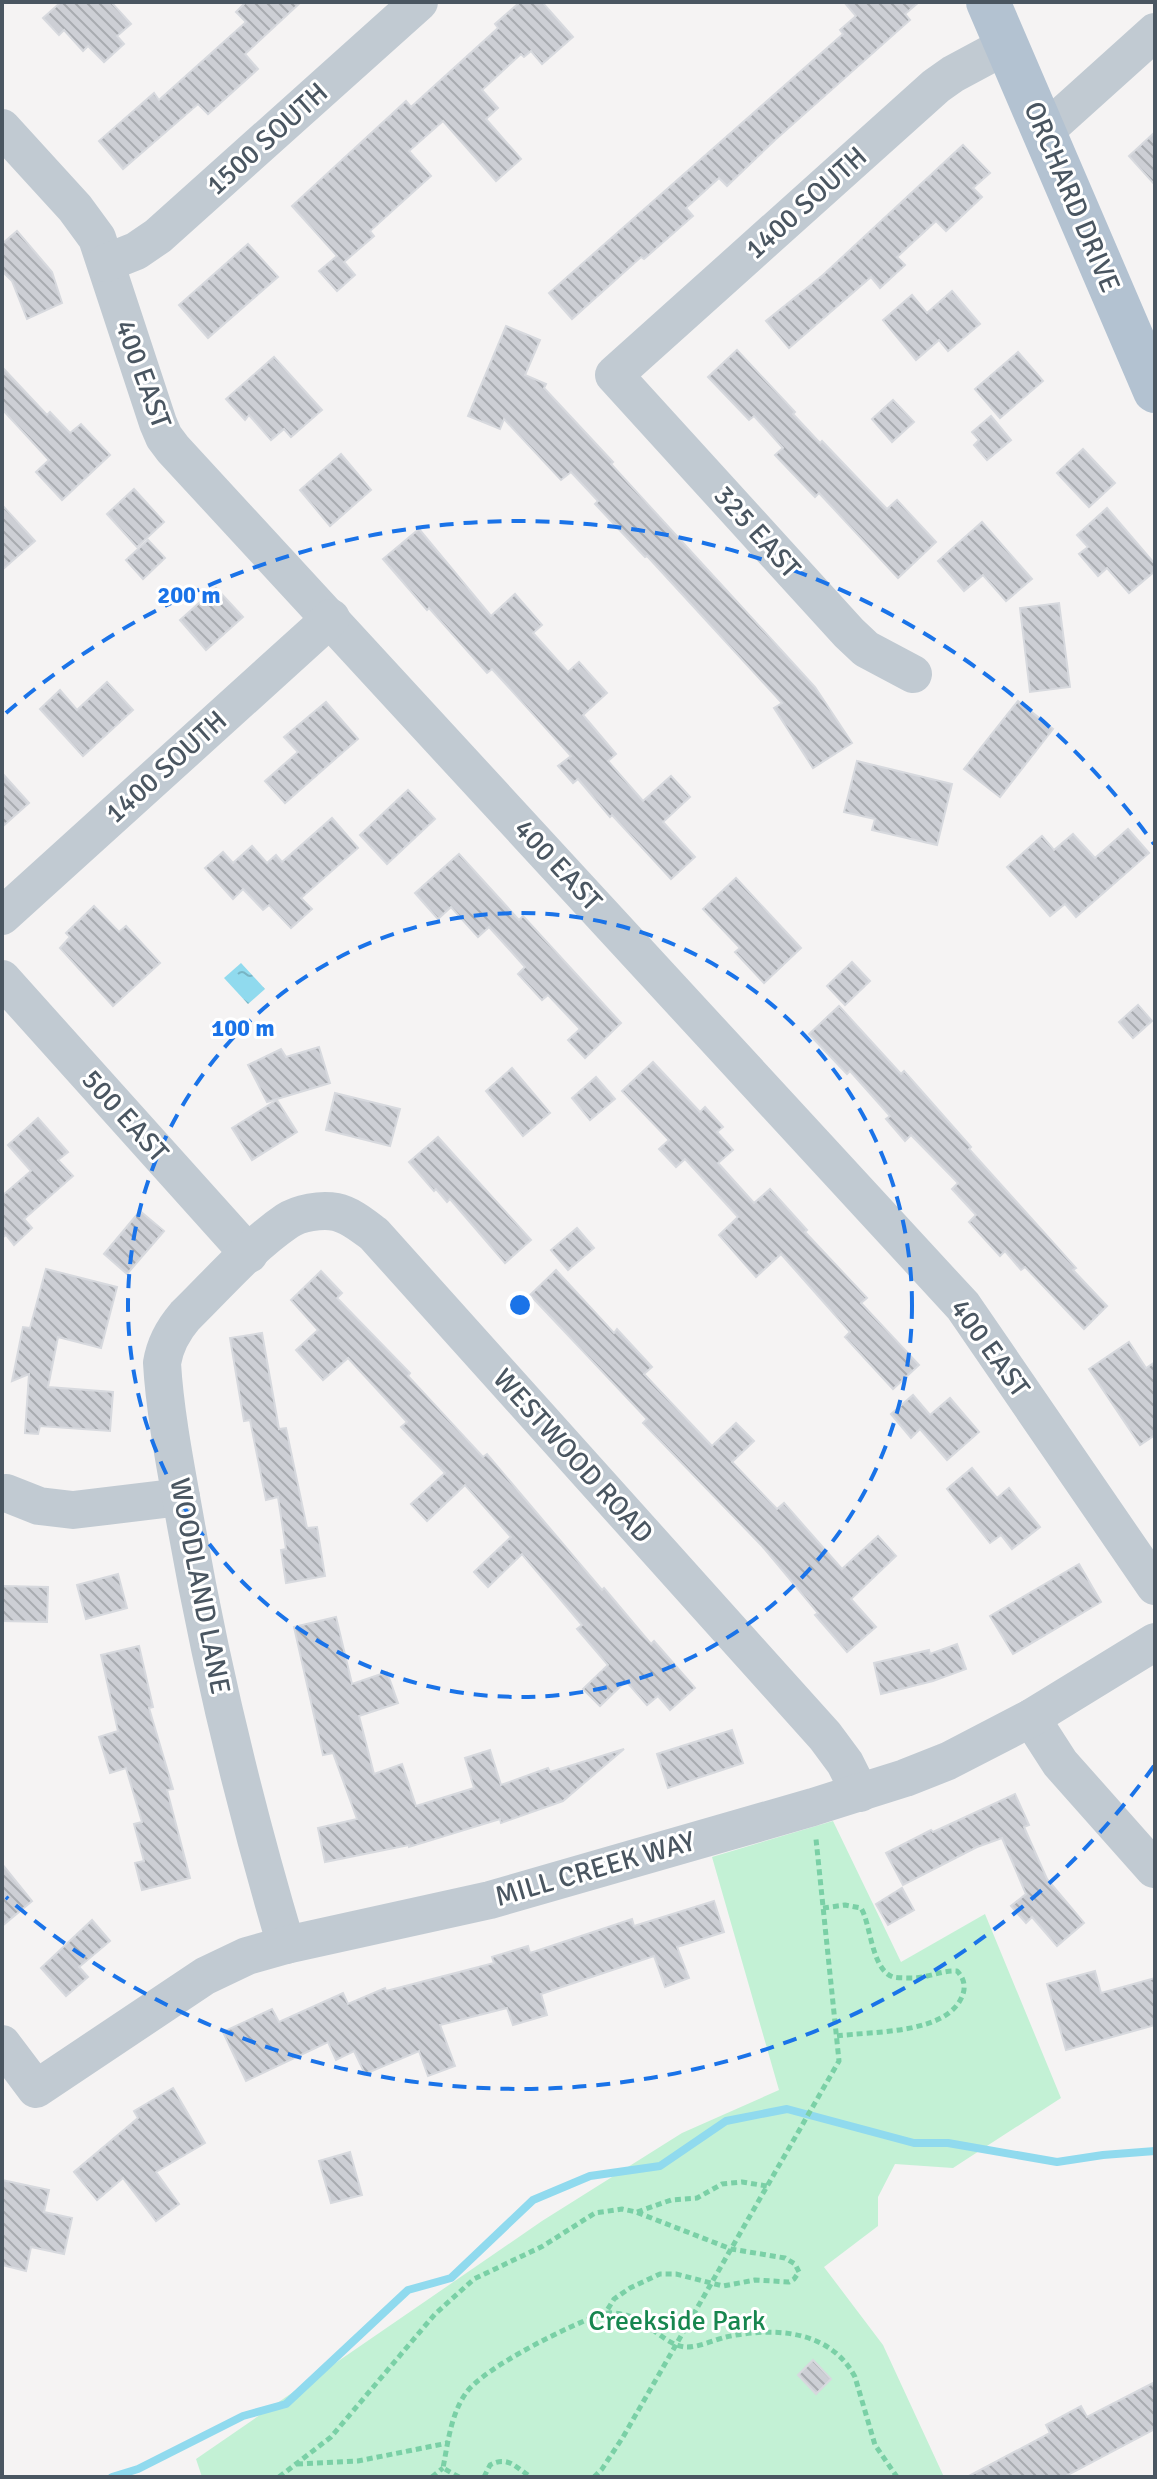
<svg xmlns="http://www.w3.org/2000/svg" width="1157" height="2479" font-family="Signika,sans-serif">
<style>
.green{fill:#c3f1d5}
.water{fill:url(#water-ripples)}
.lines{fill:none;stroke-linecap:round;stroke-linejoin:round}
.stream{stroke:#90daee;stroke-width:8}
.building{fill:url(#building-back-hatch);stroke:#d7d9de;stroke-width:2}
.path{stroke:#7ad0a6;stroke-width:5;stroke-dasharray:6 4;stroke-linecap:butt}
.minor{stroke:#c1cad2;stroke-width:38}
.major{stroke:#b3c2d1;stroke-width:44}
.ring{fill:none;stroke:#1a73e8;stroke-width:4;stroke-dasharray:14 10}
.labels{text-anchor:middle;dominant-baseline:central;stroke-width:6;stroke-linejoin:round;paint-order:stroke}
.street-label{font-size:28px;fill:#4a5661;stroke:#fff}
.park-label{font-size:28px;fill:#17864f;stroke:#fff}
.centre{fill:#1a73e8;stroke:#fff;stroke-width:4}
.ring-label{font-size:24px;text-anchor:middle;font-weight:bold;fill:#1a73e8;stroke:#fff;stroke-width:6;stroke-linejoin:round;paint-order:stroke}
</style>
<defs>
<pattern id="water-ripples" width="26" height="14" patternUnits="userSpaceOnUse" patternTransform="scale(2)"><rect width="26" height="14" fill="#90daee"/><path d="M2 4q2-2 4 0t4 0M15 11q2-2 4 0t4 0" fill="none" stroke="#78b4c4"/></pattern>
<pattern id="building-back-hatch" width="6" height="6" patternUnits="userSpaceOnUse" patternTransform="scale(2)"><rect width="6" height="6" fill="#cdcfd5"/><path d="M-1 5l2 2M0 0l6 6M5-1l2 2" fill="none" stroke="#a8abb0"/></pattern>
</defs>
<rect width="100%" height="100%" fill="#f5f3f3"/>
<!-- green -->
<polygon class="green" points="833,1821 901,1962 985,1914 1061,2098 953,2168 895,2164 878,2197 878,2226 824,2267 883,2345 944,2477 202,2477 196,2459 542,2221 682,2133 779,2090 712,1857"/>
<!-- water -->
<polygon class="water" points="241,963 265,989 248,1004 224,978"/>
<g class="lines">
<!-- stream -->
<polyline class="stream" points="112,2477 138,2469 243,2416 286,2404 408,2290 451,2278 533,2200 590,2176 660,2166 726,2121 787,2109 914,2143 948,2143 1057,2162 1103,2155 1155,2151"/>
</g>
<!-- building -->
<g class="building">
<polygon points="61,2 111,2 131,24 117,36 124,44 104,62 88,46 83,51 64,30 59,35 43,18"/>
<polygon points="246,2 301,2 245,54 258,69 208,114 198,104 123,169 99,141 154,93 159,100 246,22 236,12"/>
<polygon points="520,2 542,2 573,37 542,64 531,51 524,57 521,54 482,90 498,108 486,119 521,159 496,181 443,121 409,151 431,176 370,231 374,236 344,262 355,275 337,291 319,271 337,256 292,206 406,101 411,107 498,28 495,24"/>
<polygon points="844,2 919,2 905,14 910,20 775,140 727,186 719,178 686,208 693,216 644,259 641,257 572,319 549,293 843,34 840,30 856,16"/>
<polygon points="1155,132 1155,185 1129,156"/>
<polygon points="963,145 990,173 973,188 982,197 946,231 936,221 897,257 905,265 880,288 871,277 789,348 766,321 823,275"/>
<polygon points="17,231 52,272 62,303 27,319 12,281 2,271 2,244"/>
<polygon points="248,244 278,277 208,338 179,305"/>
<polygon points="952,291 980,324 948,351 939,340 916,360 883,320 912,295 927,313"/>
<polygon points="506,326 540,340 525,375 546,384 544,388 613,462 611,464 815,687 852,743 813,768 774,708 782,703 647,556 645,557 595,504 598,501 571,472 561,480 504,419 500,429 468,416"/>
<polygon points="737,350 795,412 793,414 820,443 822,441 887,509 897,500 936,542 898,578 819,493 815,497 775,455 783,448 754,416 749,420 708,377"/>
<polygon points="1018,352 1043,381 1000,418 975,389"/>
<polygon points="274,357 322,410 291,437 284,429 271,440 249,415 245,420 226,399"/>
<polygon points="2,367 47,415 50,412 70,433 81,424 110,455 62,500 36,472 49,460 2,409"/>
<polygon points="893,400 914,422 892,442 872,419"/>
<polygon points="991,416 1011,440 987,460 974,445 979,440 972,432"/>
<polygon points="1083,449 1115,483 1089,507 1057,473"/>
<polygon points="341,454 371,490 330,526 300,490"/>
<polygon points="134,489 164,522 137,547 107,514"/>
<polygon points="2,505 35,541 2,570"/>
<polygon points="1107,508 1155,564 1155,571 1129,593 1107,568 1098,576 1079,554 1088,547 1077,535"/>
<polygon points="982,522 1032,579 1006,601 983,575 964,591 938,561"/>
<polygon points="419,529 491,616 515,594 542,625 533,633 568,672 579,662 607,693 583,715 616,754 608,761 643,801 671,776 690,797 663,822 695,857 671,879 612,815 610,817 578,779 573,783 558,766 571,756 492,669 487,673 429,608 427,610 383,559"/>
<polygon points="148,540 165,558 143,579 126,560"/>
<polygon points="216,588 243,617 206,650 180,620"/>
<polygon points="1059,603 1070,687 1030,692 1020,608"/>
<polygon points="107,682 133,710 83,756 40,709 60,690 77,710"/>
<polygon points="1018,701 1053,729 1000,797 964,769"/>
<polygon points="326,702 358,739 285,803 265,781 298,752 284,737"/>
<polygon points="857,761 952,784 937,845 872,830 875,819 844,812"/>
<polygon points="2,773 29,803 2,827"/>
<polygon points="408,790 435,819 387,864 360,835"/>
<polygon points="332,818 358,848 301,898 312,909 291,928 269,905 263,910 243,889 233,899 205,868 223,852 233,863 252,846 267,863 276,855 282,862"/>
<polygon points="1128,829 1149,853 1076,917 1065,904 1050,916 1007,867 1042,836 1054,850 1073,834 1095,858"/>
<polygon points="459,854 519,920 523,916 621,1023 585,1058 568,1040 580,1029 548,995 542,1000 518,974 525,967 489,927 478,937 451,907 438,919 415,893"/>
<polygon points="736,878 801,948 764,983 735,952 740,948 703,909"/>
<polygon points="94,906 119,932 126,926 160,963 113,1006 60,948 70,937 66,933"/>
<polygon points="852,962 870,981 845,1005 827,986"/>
<polygon points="1138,1005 1152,1021 1133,1038 1119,1022"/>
<polygon points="839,1006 901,1074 904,1071 971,1147 969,1149 1076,1268 1073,1270 1107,1306 1084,1329 1025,1267 1021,1270 1005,1251 1000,1256 969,1222 976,1215 952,1189 958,1183 911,1135 905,1141 886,1119 890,1116 850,1071 847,1074 809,1034"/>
<polygon points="319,1047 330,1083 267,1102 248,1065 281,1049 286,1057"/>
<polygon points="653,1062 700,1112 705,1107 723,1127 717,1132 733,1150 718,1163 754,1203 770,1189 807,1230 805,1232 867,1298 861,1303 919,1365 893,1389 845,1337 850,1332 781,1254 756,1277 719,1235 738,1217 685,1159 676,1167 659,1149 669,1140 622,1091"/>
<polygon points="512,1068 550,1113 523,1136 486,1091"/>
<polygon points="596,1077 615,1099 590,1120 572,1098"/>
<polygon points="335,1093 400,1109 390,1146 326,1130"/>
<polygon points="277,1100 297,1132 252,1160 232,1128"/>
<polygon points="38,1118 68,1152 58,1160 73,1176 24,1219 32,1228 14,1245 6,1235 2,1238 2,1196 31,1171 8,1145"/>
<polygon points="438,1137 531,1240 505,1263 450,1199 447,1202 436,1189 434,1191 409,1162"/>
<polygon points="140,1211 164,1231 127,1274 104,1254"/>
<polygon points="577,1228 594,1248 568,1270 551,1250"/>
<polygon points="46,1269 117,1287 101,1348 58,1337 48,1387 113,1392 110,1431 40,1426 38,1434 25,1433 29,1374 12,1381 23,1327 30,1328"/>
<polygon points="556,1270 614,1333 617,1329 652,1367 644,1374 712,1446 736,1423 754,1441 732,1462 777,1509 784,1503 842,1569 878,1536 896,1556 851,1599 876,1627 847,1652 815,1615 818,1613 762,1546 643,1423 647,1419 530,1295"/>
<polygon points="321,1271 342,1293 337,1298 410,1373 408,1376 483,1457 487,1454 602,1590 604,1588 651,1644 654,1641 695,1688 670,1710 658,1696 647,1705 626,1681 600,1706 583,1689 608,1665 577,1629 582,1625 522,1554 488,1587 474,1572 511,1537 465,1485 427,1521 411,1504 445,1473 401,1427 407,1422 348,1358 323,1380 296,1350 318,1330 291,1300"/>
<polygon points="262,1333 279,1429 286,1428 307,1528 317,1527 325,1576 286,1583 281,1550 286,1549 278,1497 266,1500 250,1420 244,1421 230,1338"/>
<polygon points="1129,1342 1146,1368 1155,1362 1155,1435 1140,1445 1089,1369"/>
<polygon points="913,1395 930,1415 950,1398 979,1432 947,1460 920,1429 911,1438 891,1414"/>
<polygon points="972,1468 997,1498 1009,1488 1040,1527 1012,1549 1001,1535 990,1543 947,1489"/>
<polygon points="1079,1564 1101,1602 1013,1654 990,1616"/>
<polygon points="118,1574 127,1608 86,1619 77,1585"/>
<polygon points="2,1586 48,1587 47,1622 2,1621"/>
<polygon points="336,1617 352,1684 387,1672 398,1703 359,1716 374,1774 402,1764 416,1806 474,1788 465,1758 490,1750 501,1785 548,1768 550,1772 624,1749 563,1801 501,1823 500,1819 409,1847 409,1845 325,1862 318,1828 357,1819 333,1753 323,1755 294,1627"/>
<polygon points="957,1644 966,1669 933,1681 881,1694 874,1663 929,1650 930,1654"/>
<polygon points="139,1646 153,1707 149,1708 173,1789 167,1790 190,1878 142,1890 135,1863 144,1861 134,1824 142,1822 126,1768 110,1773 99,1737 118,1731 101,1655"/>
<polygon points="732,1730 743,1763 668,1788 657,1754"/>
<polygon points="1015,1794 1029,1825 1024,1827 1047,1879 1084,1923 1057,1946 1032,1917 1026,1923 1011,1906 1026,1894 1002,1838 977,1847 903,1885 886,1853 931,1830 933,1832"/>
<polygon points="2,1864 32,1901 2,1926"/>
<polygon points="902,1888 914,1910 888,1925 876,1904"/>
<polygon points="714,1901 724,1932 677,1947 689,1978 665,1987 654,1956 541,1994 547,2015 513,2025 507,2008 440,2025 455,2066 428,2076 419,2051 365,2074 354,2051 336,2060 328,2042 246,2081 223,2032 272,2009 279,2022 343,1993 348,2004 385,1988 386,1991 494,1963 492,1957 528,1946 530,1953 632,1919 634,1926"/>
<polygon points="92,1920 110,1941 79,1967 88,1977 66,1996 41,1968"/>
<polygon points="1095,1971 1101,1993 1155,1978 1155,2025 1066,2050 1047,1984"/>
<polygon points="173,2088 205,2143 156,2172 179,2204 156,2221 123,2178 97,2200 74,2172 138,2118 134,2111"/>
<polygon points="350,2152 362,2195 331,2203 319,2161"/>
<polygon points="2,2180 49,2190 44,2212 72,2218 64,2254 31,2247 26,2271 2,2265"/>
<polygon points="813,2360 831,2379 816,2394 798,2375"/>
<polygon points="1155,2382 1155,2429 1064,2477 967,2477 1050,2433 1046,2425 1081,2406 1087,2417"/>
</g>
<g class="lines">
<!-- path -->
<g class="path">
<path d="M 823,1908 L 845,1905 L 861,1908 C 871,1924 871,1969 893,1977 C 898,1978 907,1978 912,1978 C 928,1978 942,1970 957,1971 C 963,1977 966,1985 963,1994 C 949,2035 872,2031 837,2036"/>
<polyline points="637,2212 671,2200 697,2198 722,2184 742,2182 767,2186"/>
<polyline points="297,2464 358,2461 448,2443"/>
<polyline points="279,2477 331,2437 435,2314 474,2279 543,2246 595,2213 622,2209 636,2212 731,2249 785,2258 795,2264 799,2272 794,2279 789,2282 755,2280 723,2286 676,2274 660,2274 630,2288 614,2299 606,2312"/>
<polyline points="432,2477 443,2468"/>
<path d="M 459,2477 L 443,2468 C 448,2442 451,2414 466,2393 C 483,2368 573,2323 603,2314 C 608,2312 615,2313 621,2314 C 645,2317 664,2345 685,2347 C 697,2348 714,2340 726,2337 C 772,2327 830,2329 855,2377 L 875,2445 L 897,2477"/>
<path d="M 484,2477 L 490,2465 C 508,2455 516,2468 531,2477"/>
<polyline points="594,2477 602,2469 623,2437 839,2061 816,1839"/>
</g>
<!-- minor -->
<g class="minor">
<polyline points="2,128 75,208 97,238 158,423 164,437 173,449 963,1306 1155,1586"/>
<polyline points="1044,132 1155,32"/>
<polyline points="106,263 136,251 158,236 419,2"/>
<polyline points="913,674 866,649 849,633 614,375 936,86 953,74 1007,45"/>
<polyline points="2,916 331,618"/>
<polyline points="2,979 249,1254"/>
<polyline points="6,1493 39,1506 73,1510 181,1497"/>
<polyline points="1031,1718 1060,1763 1154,1869"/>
<path d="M 286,1945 C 245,1807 211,1667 186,1525 C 177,1474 165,1415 162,1363 C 165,1344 173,1330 185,1316 C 218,1284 249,1247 287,1221 C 299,1213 321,1209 336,1212 C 350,1215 362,1225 374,1234 L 825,1736 L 845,1763 L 860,1793"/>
<polyline points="2,2044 36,2089 205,1976 247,1956 286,1945 490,1900 813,1807 905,1778 948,1761 1031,1718 1155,1642"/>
</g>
<!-- major -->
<polyline class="major" points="988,2 1155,391"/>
</g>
<!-- distance rings -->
<g class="ring">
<circle cx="520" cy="1305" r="392"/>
<path d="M1154 1766A784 784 0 0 1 6 1897M6 713A784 784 0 0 1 1154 844"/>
</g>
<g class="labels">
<!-- street labels -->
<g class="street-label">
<text transform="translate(267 139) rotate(-42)">1500 SOUTH</text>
<text transform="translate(1072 197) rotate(67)">ORCHARD DRIVE</text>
<text transform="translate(806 203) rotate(-42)">1400 SOUTH</text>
<text transform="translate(143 374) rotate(70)">400 EAST</text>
<text transform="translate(757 532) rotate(48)">325 EAST</text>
<text transform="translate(166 767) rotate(-42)">1400 SOUTH</text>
<text transform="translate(558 865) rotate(47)">400 EAST</text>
<text transform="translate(125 1116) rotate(48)">500 EAST</text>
<text transform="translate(990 1348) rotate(54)">400 EAST</text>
<text transform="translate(573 1456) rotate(48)">WESTWOOD ROAD</text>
<text transform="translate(200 1586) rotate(79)">WOODLAND LANE</text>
<text transform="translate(595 1869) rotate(-16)">MILL CREEK WAY</text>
</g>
<!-- park labels -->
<g class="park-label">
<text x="677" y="2321">Creekside Park</text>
</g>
</g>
<circle cx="520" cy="1305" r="12" class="centre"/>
<g class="ring-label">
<text x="189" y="603">200 m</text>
<text x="243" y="1036">100 m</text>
</g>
<!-- border -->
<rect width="1157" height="2479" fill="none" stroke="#4a5661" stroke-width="8"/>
</svg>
